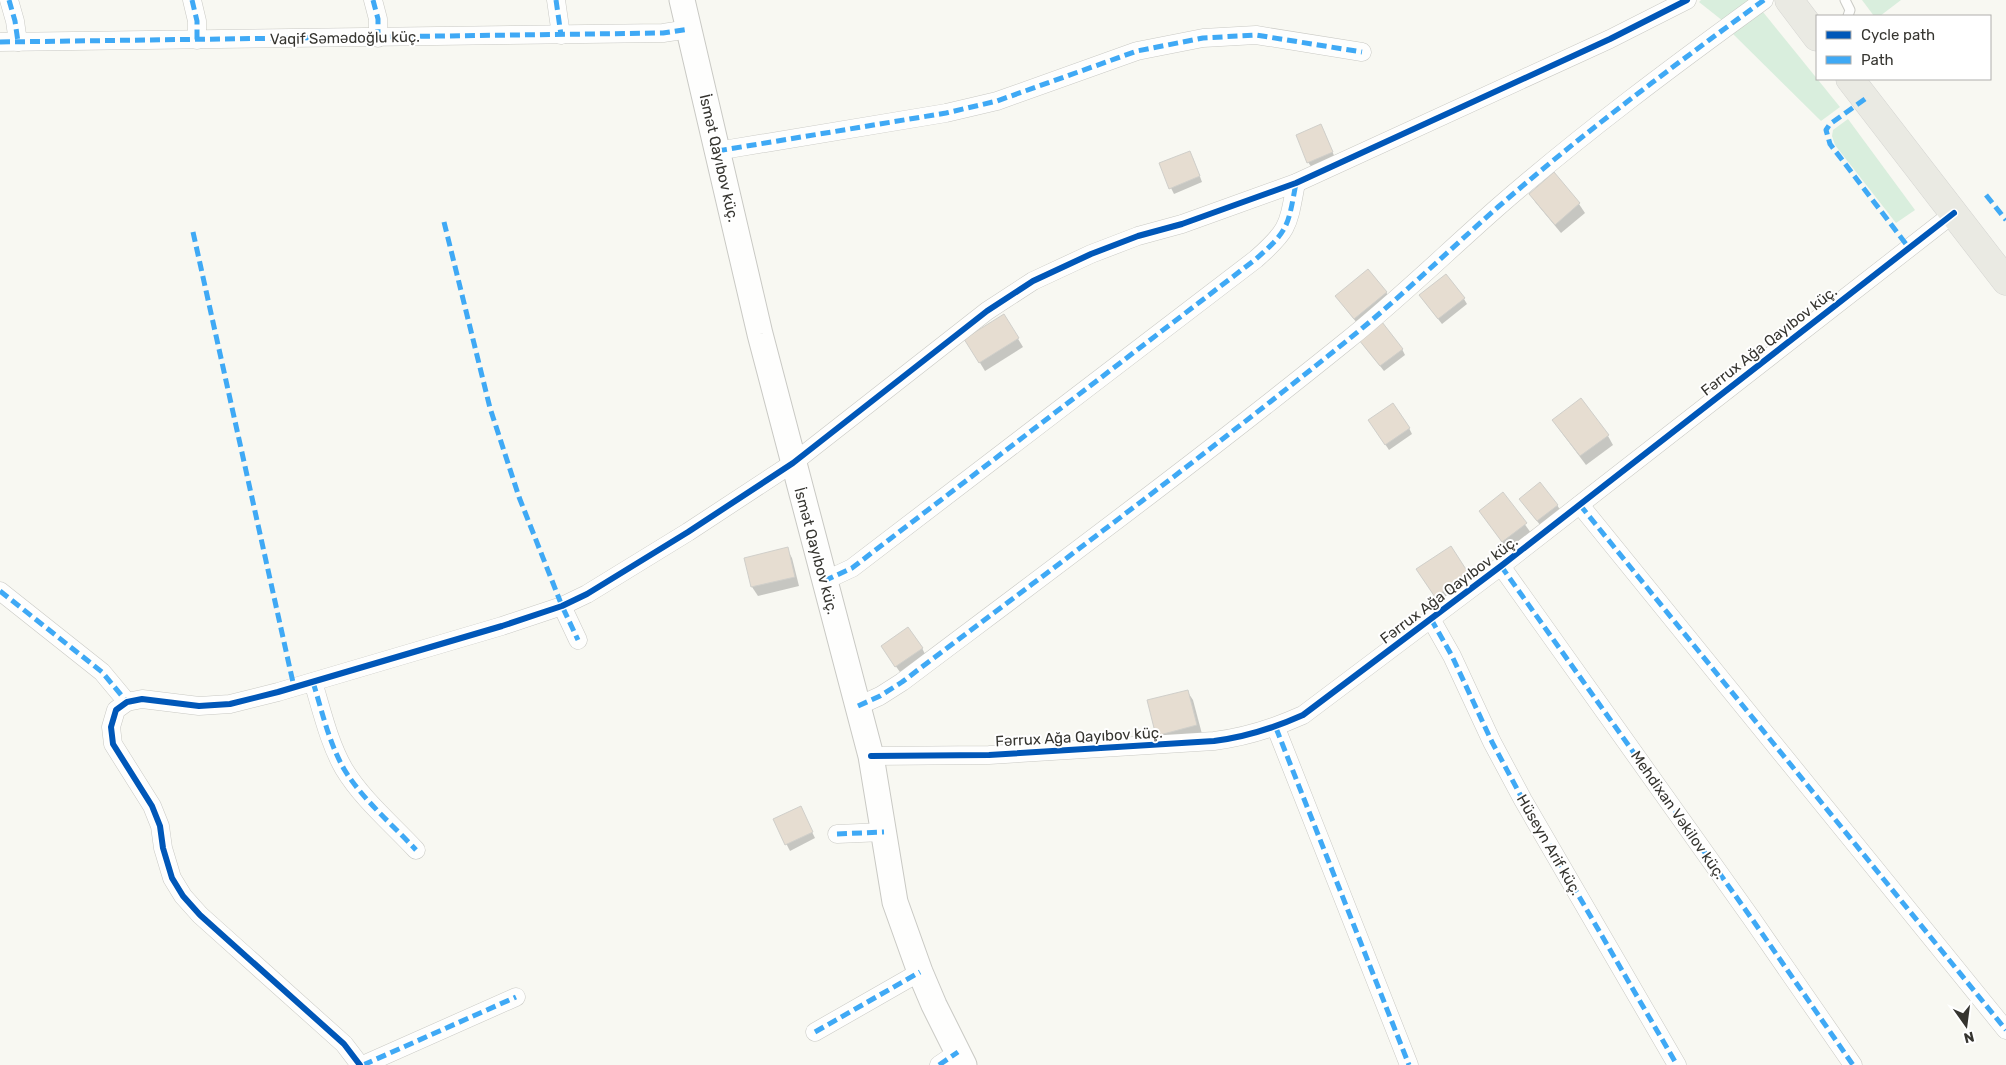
<svg xmlns="http://www.w3.org/2000/svg" width="2006" height="1065" font-family="Rubik,sans-serif">
<style>
.green{fill:#d9eedd}
.shadow{fill:#0003}
.building{fill:#e6ddd1;stroke:#d0cfca}
.lines{fill:none;stroke-linecap:round;stroke-linejoin:round}
.lane-casing{stroke:#c9c9c4;stroke-width:11}
.street-casing{stroke:#c9c9c4;stroke-width:19}
.secondary-casing{stroke:#c9c9c4;stroke-width:27}
.primary-casing{stroke:#d4d4d1;stroke-width:29}
.lane{stroke:#fefefd;stroke-width:9}
.street{stroke:#fefefd;stroke-width:18}
.secondary{stroke:#fefefd;stroke-width:25}
.primary{stroke:#eaeae3;stroke-width:28}
.quiet{stroke:#3fa9f5;stroke-width:5;stroke-dasharray:10 5;stroke-linecap:butt}
.cycleway-casing{stroke:#fff;stroke-width:9}
.cycleway{stroke:#0057b8;stroke-width:6}
.labels{text-anchor:middle;dominant-baseline:central;stroke-width:4;stroke-linejoin:round;paint-order:stroke}
.street-label{font-size:15px;fill:#363530;stroke:#fff}
</style>
<rect width="100%" height="100%" fill="#f8f8f2"/>
<!-- green -->
<g class="green">
<polygon points="1701,0 1752,0 1723,21 1699,2"/>
<polygon points="1862,0 1901,0 1880,16 1874,16"/>
<polygon points="1763,12 1840,107 1821,121 1732,33"/>
<polygon points="1848,119 1915,210 1896,223 1835,145 1832,136 1833,130"/>
</g>
<!-- shadow -->
<g class="shadow">
<polygon points="1324,131 1335,158 1312,168 1308,162"/>
<polygon points="1193,158 1202,182 1174,194 1171,188"/>
<polygon points="1554,174 1579,204 1585,213 1561,233 1536,203 1530,194"/>
<polygon points="1386,292 1391,301 1360,327 1336,296"/>
<polygon points="1464,299 1467,304 1442,324 1424,301"/>
<polygon points="1004,316 1023,347 985,371 966,340"/>
<polygon points="1364,346 1402,349 1405,355 1384,371"/>
<polygon points="1373,426 1409,428 1412,434 1389,450"/>
<polygon points="1559,429 1608,436 1613,445 1586,465"/>
<polygon points="1503,494 1531,533 1508,550 1480,511"/>
<polygon points="1524,505 1557,505 1561,511 1541,526"/>
<polygon points="787,549 792,558 799,586 758,596 752,587 746,559"/>
<polygon points="1468,574 1474,583 1441,605 1423,579"/>
<polygon points="922,648 925,654 900,672 886,653"/>
<polygon points="1187,691 1193,700 1202,734 1163,744 1158,735"/>
<polygon points="803,814 815,838 790,851 774,820"/>
</g>
<!-- building -->
<g class="building">
<polygon points="1321,124 1333,152 1307,163 1296,135"/>
<polygon points="1190,151 1200,176 1169,189 1159,163"/>
<polygon points="1554,172 1580,203 1555,225 1529,194"/>
<polygon points="1368,269 1387,292 1354,319 1335,296"/>
<polygon points="1446,274 1465,298 1438,319 1419,295"/>
<polygon points="1004,314 1019,338 979,363 964,339"/>
<polygon points="1382,322 1403,349 1380,366 1359,340"/>
<polygon points="1581,398 1609,435 1580,456 1552,420"/>
<polygon points="1393,403 1410,428 1385,445 1368,420"/>
<polygon points="1540,482 1558,505 1537,521 1519,499"/>
<polygon points="1503,492 1527,523 1502,542 1479,511"/>
<polygon points="1451,546 1469,574 1435,597 1416,569"/>
<polygon points="788,547 795,577 751,587 744,558"/>
<polygon points="908,627 923,648 895,667 881,646"/>
<polygon points="1188,690 1197,725 1156,736 1147,700"/>
<polygon points="801,806 813,832 785,845 773,819"/>
</g>
<g class="lines">
<!-- lane casing -->
<g class="lane-casing">
<polyline id="lane" points="1845,0 1850,10 1848,16"/>
</g>
<!-- street casing -->
<g class="street-casing">
<g id="street">
<polyline points="9,0 15,21 18,42"/>
<polyline points="192,0 197,21 197,40"/>
<polyline points="373,0 378,19 378,38"/>
<polyline points="556,0 561,35"/>
<polyline points="0,42 663,33 689,29"/>
<polyline points="717,151 946,113 997,101 1137,51 1203,38 1256,35 1362,52"/>
<polyline points="1580,505 2006,1030"/>
<polyline points="1501,566 1752,919 1853,1065"/>
<path d="M 824,581 L 852,568 L 1256,259 C 1289,230 1288,226 1296,183"/>
<polyline points="0,591 102,672 127,702"/>
<polyline points="562,606 578,640"/>
<polyline points="1431,619 1452,656 1492,742 1523,800 1677,1065"/>
<path d="M 313,682 C 322,711 329,743 344,769 C 362,799 392,824 416,850"/>
<path d="M 858,706 L 880,696 L 902,682 C 1052,569 1203,457 1349,339 C 1401,297 1448,251 1498,207 C 1583,133 1673,66 1764,0"/>
<polyline points="1276,728 1409,1065"/>
<path d="M 871,756 L 989,755 L 1214,741 C 1246,737 1274,728 1303,715 L 1501,566 L 1954,213"/>
<polyline points="837,834 884,832"/>
<polyline points="815,1032 920,972"/>
<polyline points="360,1065 344,1044 200,915 183,896 172,878 163,848 160,826 152,806 113,744 111,727 116,710 127,702 142,699 199,706 230,704 278,692 502,626 562,606 587,594 688,532 793,463 987,311 1033,281 1091,254 1138,236 1182,224 1296,183 1610,39 1687,0"/>
<polyline points="363,1065 516,997"/>
<polyline points="939,1065 958,1052"/>
</g>
</g>
<!-- secondary casing -->
<g class="secondary-casing">
<polyline id="secondary" points="682,0 760,334 871,756 895,902 920,972 934,1005 964,1065"/>
</g>
<!-- primary casing -->
<g class="primary-casing">
<g id="primary">
<polyline points="1789,0 1817,37"/>
<polyline points="1850,79 2006,281"/>
</g>
</g>
<!-- lane -->
<use href="#lane" class="lane"/>
<!-- street -->
<use href="#street" class="street"/>
<!-- secondary -->
<use href="#secondary" class="secondary"/>
<!-- primary -->
<use href="#primary" class="primary"/>
<!-- quiet -->
<g class="quiet">
<polyline points="9,0 15,21 18,42"/>
<polyline points="192,0 197,21 197,40"/>
<polyline points="373,0 378,19 378,38"/>
<polyline points="556,0 561,35"/>
<polyline points="0,42 663,33 689,29"/>
<polyline points="1865,99 1830,124 1826,130 1830,144 1909,248"/>
<polyline points="717,151 946,113 997,101 1137,51 1203,38 1256,35 1362,52"/>
<polyline points="1986,195 2006,220"/>
<polyline points="444,222 490,408 519,497 562,606 578,640"/>
<polyline points="193,232 294,687"/>
<polyline points="1580,505 2006,1030"/>
<polyline points="1501,566 1752,919 1853,1065"/>
<path d="M 824,581 L 852,568 L 1256,259 C 1289,230 1288,226 1296,183"/>
<polyline points="0,591 102,672 127,702"/>
<polyline points="1431,619 1452,656 1492,742 1523,800 1677,1065"/>
<path d="M 313,682 C 322,711 329,743 344,769 C 362,799 392,824 416,850"/>
<path d="M 858,706 L 880,696 L 902,682 C 1052,569 1203,457 1349,339 C 1401,297 1448,251 1498,207 C 1583,133 1673,66 1764,0"/>
<polyline points="1276,728 1409,1065"/>
<polyline points="837,834 884,832"/>
<polyline points="815,1032 920,972"/>
<polyline points="363,1065 516,997"/>
<polyline points="939,1065 958,1052"/>
</g>
<!-- cycleway casing -->
<g class="cycleway-casing">
<g id="cycleway">
<path d="M 871,756 L 989,755 L 1214,741 C 1246,737 1274,728 1303,715 L 1501,566 L 1954,213"/>
<polyline points="360,1065 344,1044 200,915 183,896 172,878 163,848 160,826 152,806 113,744 111,727 116,710 127,702 142,699 199,706 230,704 278,692 502,626 562,606 587,594 688,532 793,463 987,311 1033,281 1091,254 1138,236 1182,224 1296,183 1610,39 1687,0"/>
</g>
</g>
<!-- cycleway -->
<use href="#cycleway" class="cycleway"/>
</g>
<g class="labels">
<!-- street labels -->
<g class="street-label">
<text transform="translate(345 38) rotate(-1)">Vaqif Səmədoğlu küç.</text>
<text transform="translate(719 158) rotate(77)">İsmət Qayıbov küç.</text>
<text transform="translate(1769 341) rotate(-38)">Fərrux Ağa Qayıbov küç.</text>
<text transform="translate(816 551) rotate(75)">İsmət Qayıbov küç.</text>
<text transform="translate(1449 590) rotate(-37)">Fərrux Ağa Qayıbov küç.</text>
<text transform="translate(1079 737) rotate(-3)">Fərrux Ağa Qayıbov küç.</text>
<text transform="translate(1678 815) rotate(55)">Mehdixan Vəkilov küç.</text>
<text transform="translate(1549 845) rotate(60)">Hüseyn Arif küç.</text>
</g>
</g>
<!-- legend -->
<rect x="1816" y="15" width="175" height="65" fill="#ffffff" stroke="#afaeac"/>
<rect x="1826" y="31" width="25" height="8" fill="#0057b8" stroke="#afaeac"/>
<text x="1861" y="40" font-size="15" fill="#363530">Cycle path</text>
<rect x="1826" y="56" width="25" height="8" fill="#3fa9f5" stroke="#afaeac"/>
<text x="1861" y="65" font-size="15" fill="#363530">Path</text>
<!-- north arrow -->
<g transform="translate(1966 1025) rotate(166)" stroke="#ffffff" stroke-width="4" paint-order="stroke">
<path d="M0-4L9 19L0 12L-9 19Z" fill="#363530"/>
<text y="-8" font-size="14" font-weight="bold" text-anchor="middle" fill="#363530">N</text>
</g>
</svg>
